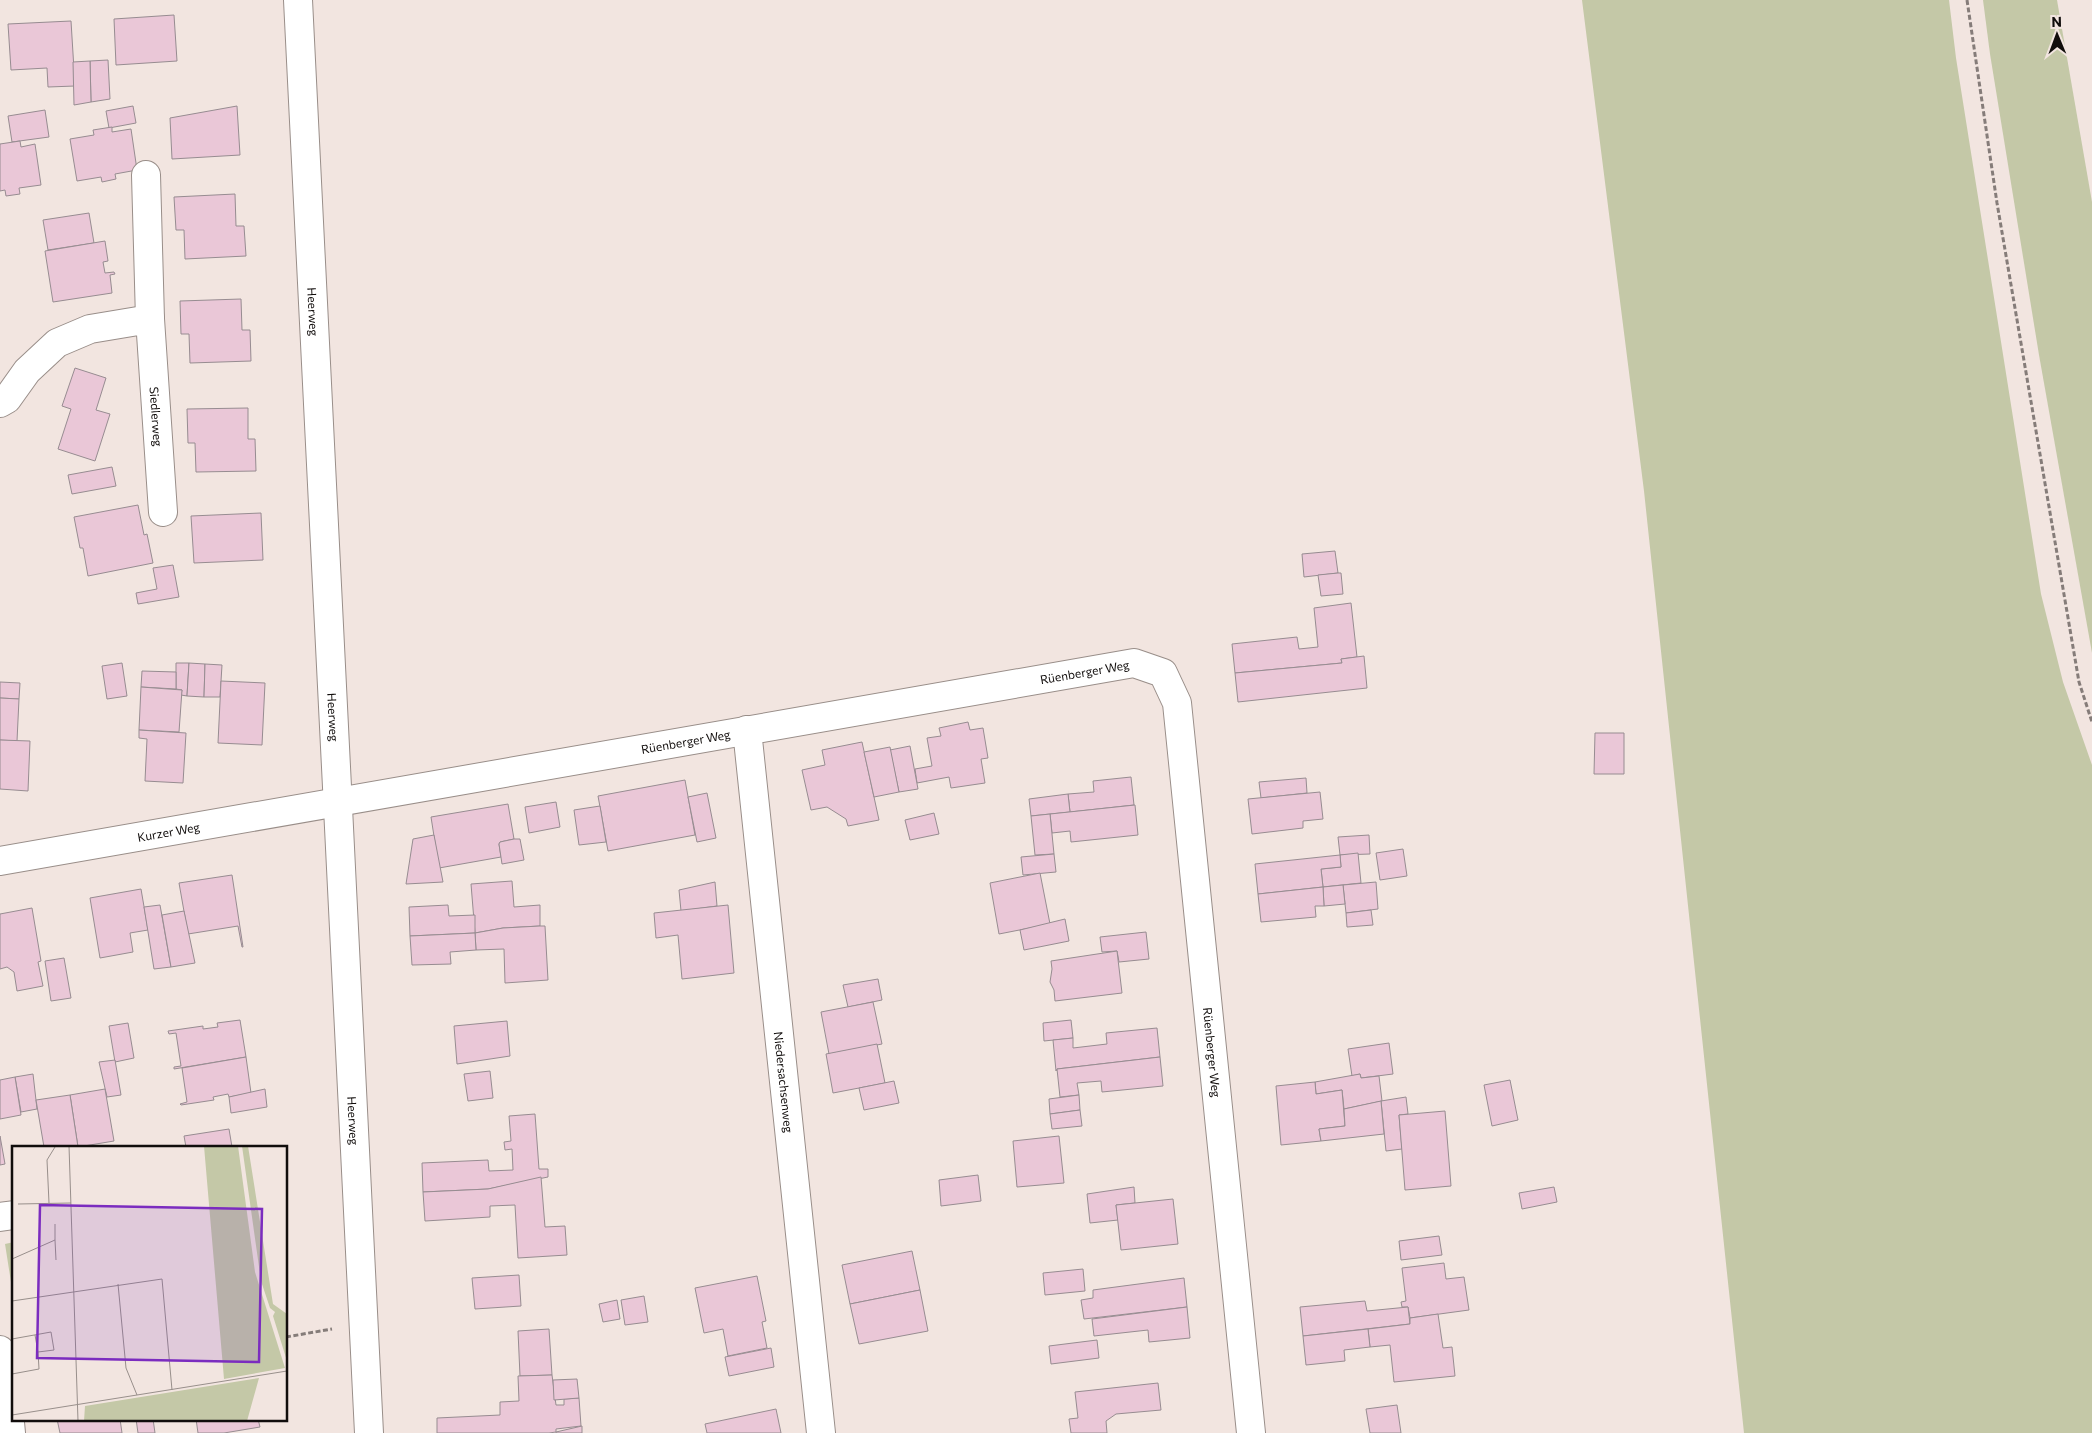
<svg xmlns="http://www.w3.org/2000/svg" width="2092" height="1433" font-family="Commissioner,sans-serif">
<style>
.green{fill:#c4c8a7}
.building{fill:#eac7d7;stroke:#978c91}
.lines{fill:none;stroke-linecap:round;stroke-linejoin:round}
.minor-casing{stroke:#998e89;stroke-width:30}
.path{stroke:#857c79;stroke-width:3;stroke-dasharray:5 2.5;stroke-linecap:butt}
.minor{stroke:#fff;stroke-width:28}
.labels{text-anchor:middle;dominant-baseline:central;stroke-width:4;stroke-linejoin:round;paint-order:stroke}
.street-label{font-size:12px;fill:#110d0c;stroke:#f2e5e0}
.inset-road{fill:none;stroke:#988f8b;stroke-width:1}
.view{fill:#7b2cbf;fill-opacity:0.15;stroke:#7b2cbf;stroke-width:2.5}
.inset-edge{fill:none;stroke:#110d0c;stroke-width:2.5}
</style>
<rect width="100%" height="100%" fill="#f2e5e0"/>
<!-- green -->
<g class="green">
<polygon points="1582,0 1949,0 1956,58 2041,594 2063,682 2092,765 2092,1433 1744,1433 1644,491"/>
<polygon points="1983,0 2057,0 2092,202 2092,653 2039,355 1990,54"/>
<polygon points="14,1242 14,1301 5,1244"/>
</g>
<!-- building -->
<g class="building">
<polygon points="174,15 177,61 116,65 114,19"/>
<polygon points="71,21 75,86 48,87 47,68 11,70 8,24"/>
<polygon points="108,60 110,99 91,102 90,61"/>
<polygon points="90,61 91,102 74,105 73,62"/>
<polygon points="133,106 136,123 109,128 106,111"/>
<polygon points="237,106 240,155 172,159 170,118"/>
<polygon points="45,110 49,137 12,142 8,116"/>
<polygon points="112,127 112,132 131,129 137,170 115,174 116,179 102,182 101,177 77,181 70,139 94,135 93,130"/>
<polygon points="20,141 21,147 35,144 41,185 19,188 20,194 6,196 5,190 0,191 0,144"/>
<polygon points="235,194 236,226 244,226 246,256 185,259 184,230 176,230 174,197"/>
<polygon points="89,213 94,243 48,250 43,220"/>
<polygon points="105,241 108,261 103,262 105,273 114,272 115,274 110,275 112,293 53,302 45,251"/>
<polygon points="241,299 242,330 250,330 251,361 190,363 189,334 181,334 180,301"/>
<polygon points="75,368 106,378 96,410 110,414 95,461 58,449 71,409 62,406"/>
<polygon points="248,408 248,439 255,439 256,471 196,472 195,443 188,443 187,409"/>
<polygon points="112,467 116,486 72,494 68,475"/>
<polygon points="138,505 144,535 147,534 153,563 88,576 83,548 80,548 74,517"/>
<polygon points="261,513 263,560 194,563 191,516"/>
<polygon points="1335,551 1338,573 1304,577 1302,554"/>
<polygon points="173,565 179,597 138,604 136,593 157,589 153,568"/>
<polygon points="1338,573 1341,573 1343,594 1321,596 1318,575"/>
<polygon points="1351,603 1357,657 1341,659 1342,663 1235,673 1232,644 1297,637 1299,649 1318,647 1314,608"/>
<polygon points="1364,656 1367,688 1238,702 1235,673 1342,663 1341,659"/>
<polygon points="122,663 127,696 107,699 102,666"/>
<polygon points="176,663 189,663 187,696 181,695 182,690 176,689"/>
<polygon points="189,663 205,664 204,697 187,696"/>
<polygon points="205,664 222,665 220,697 204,697"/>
<polygon points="142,671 176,672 176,689 141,687"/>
<polygon points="221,681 265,683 262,745 218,743"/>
<polygon points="0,682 20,683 19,699 0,698"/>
<polygon points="141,687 182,690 179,732 139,730"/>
<polygon points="0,698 19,699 17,741 0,740"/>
<polygon points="968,722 970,730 983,728 988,758 981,759 985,783 951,788 949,777 917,783 915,769 932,766 927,738 941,736 939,728"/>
<polygon points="139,730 186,733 183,783 145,781 147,739 139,738"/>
<polygon points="1595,733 1624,733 1624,774 1594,774"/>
<polygon points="0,740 30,741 28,791 0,789"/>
<polygon points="862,742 879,820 848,826 846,819 827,807 811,810 802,770 825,765 822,750"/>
<polygon points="910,746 918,789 899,792 890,750"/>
<polygon points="890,747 899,792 874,797 864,752"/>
<polygon points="1131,777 1134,805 1070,812 1068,794 1094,792 1093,781"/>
<polygon points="1306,778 1307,793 1261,798 1259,782"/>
<polygon points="685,780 695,835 608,851 598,796"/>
<polygon points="1320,792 1323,819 1303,821 1303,828 1252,834 1248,799"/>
<polygon points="707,793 716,838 697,842 688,797"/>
<polygon points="1068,794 1070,812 1031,816 1029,799"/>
<polygon points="556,802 560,827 529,833 525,807"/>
<polygon points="508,804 514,839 500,842 499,844 501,857 439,868 431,817"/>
<polygon points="1135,805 1138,835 1071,842 1070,831 1052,833 1050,814"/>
<polygon points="600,806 606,842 579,845 574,810"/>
<polygon points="934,813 939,834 910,840 905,820"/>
<polygon points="1050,814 1054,854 1035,855 1031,816"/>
<polygon points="434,835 443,882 406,884 413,839"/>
<polygon points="1369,835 1370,854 1340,855 1338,837"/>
<polygon points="514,839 520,839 524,860 502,864 499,844 500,842"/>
<polygon points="1403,849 1407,876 1380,880 1376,853"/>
<polygon points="1358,853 1361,883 1323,887 1321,869 1341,867 1340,855"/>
<polygon points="1054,854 1056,872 1023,875 1021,857"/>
<polygon points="1340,855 1341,867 1321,869 1323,887 1258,894 1255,864"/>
<polygon points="1040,873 1050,924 999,934 990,883"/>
<polygon points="232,875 243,947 242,947 238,926 188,934 179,883"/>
<polygon points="512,881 514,907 540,905 540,926 503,928 475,933 471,884"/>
<polygon points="715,882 717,906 681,911 679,890"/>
<polygon points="1376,882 1378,909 1346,913 1343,885"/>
<polygon points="1343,885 1345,904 1324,906 1323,887"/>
<polygon points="1323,887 1324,906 1315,906 1316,917 1261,922 1258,894"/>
<polygon points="141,889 148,930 130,933 133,952 100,958 90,898"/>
<polygon points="160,905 171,967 154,969 144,907"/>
<polygon points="448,905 449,916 475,915 475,933 410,936 409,907"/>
<polygon points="728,905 734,973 682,979 678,935 656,938 654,913"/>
<polygon points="32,908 41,961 38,962 43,986 17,991 14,972 7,967 0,969 0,914"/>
<polygon points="1371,910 1373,925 1347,927 1346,913"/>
<polygon points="184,911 195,963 171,967 162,915"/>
<polygon points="1065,919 1069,941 1024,950 1020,930"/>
<polygon points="540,926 545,926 548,980 505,983 504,949 476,950 475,933 503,928"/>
<polygon points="1146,932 1149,959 1119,962 1117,951 1102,952 1100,937"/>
<polygon points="475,933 476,950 450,952 451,964 412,965 410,936"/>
<polygon points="1117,951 1122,993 1055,1001 1054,990 1050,982 1052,969 1051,961"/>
<polygon points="64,958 71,998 51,1001 45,961"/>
<polygon points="878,979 882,1000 848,1007 843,985"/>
<polygon points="873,1002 882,1044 829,1054 821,1012"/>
<polygon points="240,1020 246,1057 174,1069 174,1067 181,1066 176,1033 169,1034 168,1031 203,1026 203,1029 218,1027 217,1023"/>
<polygon points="1071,1020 1073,1038 1044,1041 1043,1023"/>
<polygon points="507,1021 510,1056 457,1064 454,1026"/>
<polygon points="128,1023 134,1058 115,1062 109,1026"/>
<polygon points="1157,1028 1160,1057 1057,1069 1056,1071 1053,1040 1073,1038 1073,1048 1107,1044 1106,1033"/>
<polygon points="1389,1043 1393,1074 1361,1078 1360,1074 1352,1076 1348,1049"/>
<polygon points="877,1044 885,1083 833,1093 826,1054"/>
<polygon points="246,1057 251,1093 229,1097 228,1094 213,1097 214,1100 181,1105 180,1104 187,1102 182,1068"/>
<polygon points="1160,1057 1163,1086 1102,1092 1101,1081 1077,1083 1079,1095 1060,1097 1057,1069"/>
<polygon points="115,1060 121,1095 107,1097 99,1062"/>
<polygon points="490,1071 493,1098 468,1101 464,1074"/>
<polygon points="33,1074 37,1109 21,1112 15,1077"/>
<polygon points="1360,1074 1361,1078 1379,1076 1382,1101 1344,1109 1342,1090 1316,1094 1315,1082"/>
<polygon points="15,1077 21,1115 0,1119 0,1080"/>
<polygon points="1510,1080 1518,1120 1492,1126 1484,1085"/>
<polygon points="894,1081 899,1103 864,1110 859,1088"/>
<polygon points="1315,1082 1316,1094 1342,1090 1345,1126 1319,1129 1321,1141 1281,1145 1276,1086"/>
<polygon points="105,1089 114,1141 78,1147 70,1095"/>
<polygon points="265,1089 267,1107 231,1113 229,1097"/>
<polygon points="70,1095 78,1147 44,1147 36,1100"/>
<polygon points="1079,1095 1080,1110 1050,1114 1049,1099"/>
<polygon points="1406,1097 1408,1114 1399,1115 1402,1149 1386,1151 1381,1101"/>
<polygon points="1381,1101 1384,1134 1321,1141 1319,1129 1345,1126 1344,1109"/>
<polygon points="1080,1110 1082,1126 1052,1129 1050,1114"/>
<polygon points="1445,1111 1451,1186 1405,1190 1399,1115"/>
<polygon points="535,1114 539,1169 548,1169 548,1177 488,1189 423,1192 422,1163 488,1160 489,1171 513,1170 512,1149 505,1150 504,1142 511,1141 509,1116"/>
<polygon points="229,1129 232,1147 186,1147 184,1136"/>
<polygon points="0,1136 5,1164 0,1165"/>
<polygon points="1059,1136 1064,1183 1017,1187 1013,1141"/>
<polygon points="978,1175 981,1201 941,1206 939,1180"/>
<polygon points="541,1177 545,1227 565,1226 567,1255 518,1258 515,1205 490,1206 490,1217 425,1221 423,1192 488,1189"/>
<polygon points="1134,1187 1135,1203 1116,1205 1118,1220 1090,1223 1087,1194"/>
<polygon points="1554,1187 1557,1202 1522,1209 1519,1193"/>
<polygon points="1173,1199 1178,1244 1121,1250 1116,1205"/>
<polygon points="1439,1236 1442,1255 1401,1260 1399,1241"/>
<polygon points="912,1251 920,1290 850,1304 842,1265"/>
<polygon points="1444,1263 1446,1279 1464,1277 1469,1310 1410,1318 1408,1307 1402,1307 1401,1302 1406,1301 1402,1268"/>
<polygon points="1083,1269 1085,1291 1045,1295 1043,1273"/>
<polygon points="519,1275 521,1306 475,1309 472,1278"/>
<polygon points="757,1276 766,1321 762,1322 767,1348 728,1356 723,1329 704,1333 695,1288"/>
<polygon points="1184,1278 1187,1307 1084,1319 1081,1300 1093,1298 1093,1290"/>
<polygon points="920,1290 928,1331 859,1344 850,1304"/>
<polygon points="644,1296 648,1322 625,1325 621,1300"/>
<polygon points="617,1300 620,1319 603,1322 599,1304"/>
<polygon points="1365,1301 1367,1311 1408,1307 1410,1324 1303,1336 1300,1307"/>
<polygon points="1187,1307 1190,1338 1149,1342 1148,1330 1094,1336 1092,1319"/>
<polygon points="1438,1314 1443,1348 1452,1347 1455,1376 1394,1382 1390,1345 1370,1347 1368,1329 1410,1324 1410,1318"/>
<polygon points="549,1329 552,1375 520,1376 518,1331"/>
<polygon points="1368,1329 1370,1347 1344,1350 1345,1361 1306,1365 1303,1336"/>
<polygon points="1097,1340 1099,1358 1051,1364 1049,1346"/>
<polygon points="771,1348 774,1367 729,1376 725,1357"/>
<polygon points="552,1375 556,1405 564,1405 564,1399 579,1398 581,1426 556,1429 556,1432 549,1433 437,1433 437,1418 500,1415 500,1402 519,1401 518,1376"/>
<polygon points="577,1379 579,1398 554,1400 553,1380"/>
<polygon points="1158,1383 1161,1410 1116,1414 1106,1421 1107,1433 1071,1433 1069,1419 1078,1418 1075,1392"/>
<polygon points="1397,1405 1401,1433 1370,1433 1366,1409"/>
<polygon points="776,1409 781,1433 707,1433 705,1424"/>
<polygon points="57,1419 120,1419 122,1433 60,1433"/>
<polygon points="136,1419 153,1419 155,1433 138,1433"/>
<polygon points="196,1419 258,1419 260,1427 224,1433 198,1433"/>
<polygon points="582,1426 582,1433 556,1433 556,1432"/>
</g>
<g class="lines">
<!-- minor casing -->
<g class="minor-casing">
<g id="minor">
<path id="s1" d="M 298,0 L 369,1433"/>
<polyline points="146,175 150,319"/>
<path id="s2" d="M 0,403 L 7,399 L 27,371 L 57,343 L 90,329 L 150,319 L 163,512"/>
<path id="s3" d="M 747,730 L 821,1433"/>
<path id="s4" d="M 0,861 L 1134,663 L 1163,673 L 1177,703 L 1251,1433"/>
<polyline points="0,1217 14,1215"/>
<polyline points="0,1350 6,1381"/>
<polyline points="11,1433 6,1381 14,1380"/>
</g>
</g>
<!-- path -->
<g class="path">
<polyline points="1967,0 1997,203 2079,682 2092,722"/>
<polyline points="286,1337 332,1329"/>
</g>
<!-- minor -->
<use href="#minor" class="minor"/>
</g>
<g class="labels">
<!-- street labels -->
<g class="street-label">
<text stroke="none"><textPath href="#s1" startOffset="312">Heerweg</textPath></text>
<text stroke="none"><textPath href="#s2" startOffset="278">Siedlerweg</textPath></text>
<text stroke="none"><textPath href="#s4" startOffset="1101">Rüenberger Weg</textPath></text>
<text stroke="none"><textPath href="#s1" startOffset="718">Heerweg</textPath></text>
<text stroke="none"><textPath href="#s4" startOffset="696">Rüenberger Weg</textPath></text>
<text stroke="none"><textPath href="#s4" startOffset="171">Kurzer Weg</textPath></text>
<text stroke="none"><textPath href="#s4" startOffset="1566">Rüenberger Weg</textPath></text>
<text stroke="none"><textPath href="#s3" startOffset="354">Niedersachsenweg</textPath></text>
<text stroke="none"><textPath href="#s1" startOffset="1122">Heerweg</textPath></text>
</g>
</g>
<!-- overview -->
<g transform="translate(12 1146)">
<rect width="275" height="275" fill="#f2e5e0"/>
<path d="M 192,0 L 226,0 L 243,126 L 273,222 L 212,233 ZM 230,0 L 236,0 L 261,158 L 275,168 L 275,215 L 261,170 L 263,166 L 258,162 L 249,135 ZM 247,232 L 235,275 L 72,275 L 73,260 Z" fill="#c4c8a7"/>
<path class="inset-road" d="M 57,0 L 66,275M 37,57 L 35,14 L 43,1M 6,58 L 59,57M 43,78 L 43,94M 0,113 L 43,94 L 44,114M 106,138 L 114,222 L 125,249M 0,155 L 150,133 L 160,244M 23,189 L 26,206M 0,193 L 39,186 L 42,204 L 26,206 L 27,223 L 0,228M 0,269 L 275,225"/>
<path class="view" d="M 28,59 L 250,63 L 247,216 L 25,212 Z"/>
<rect width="275" height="275" class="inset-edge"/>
</g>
<!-- north arrow -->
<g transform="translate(2057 35) rotate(359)" stroke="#f2e5e0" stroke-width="4" paint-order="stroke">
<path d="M0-4L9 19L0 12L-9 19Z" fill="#110d0c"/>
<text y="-8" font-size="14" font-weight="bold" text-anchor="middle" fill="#110d0c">N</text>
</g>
</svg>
